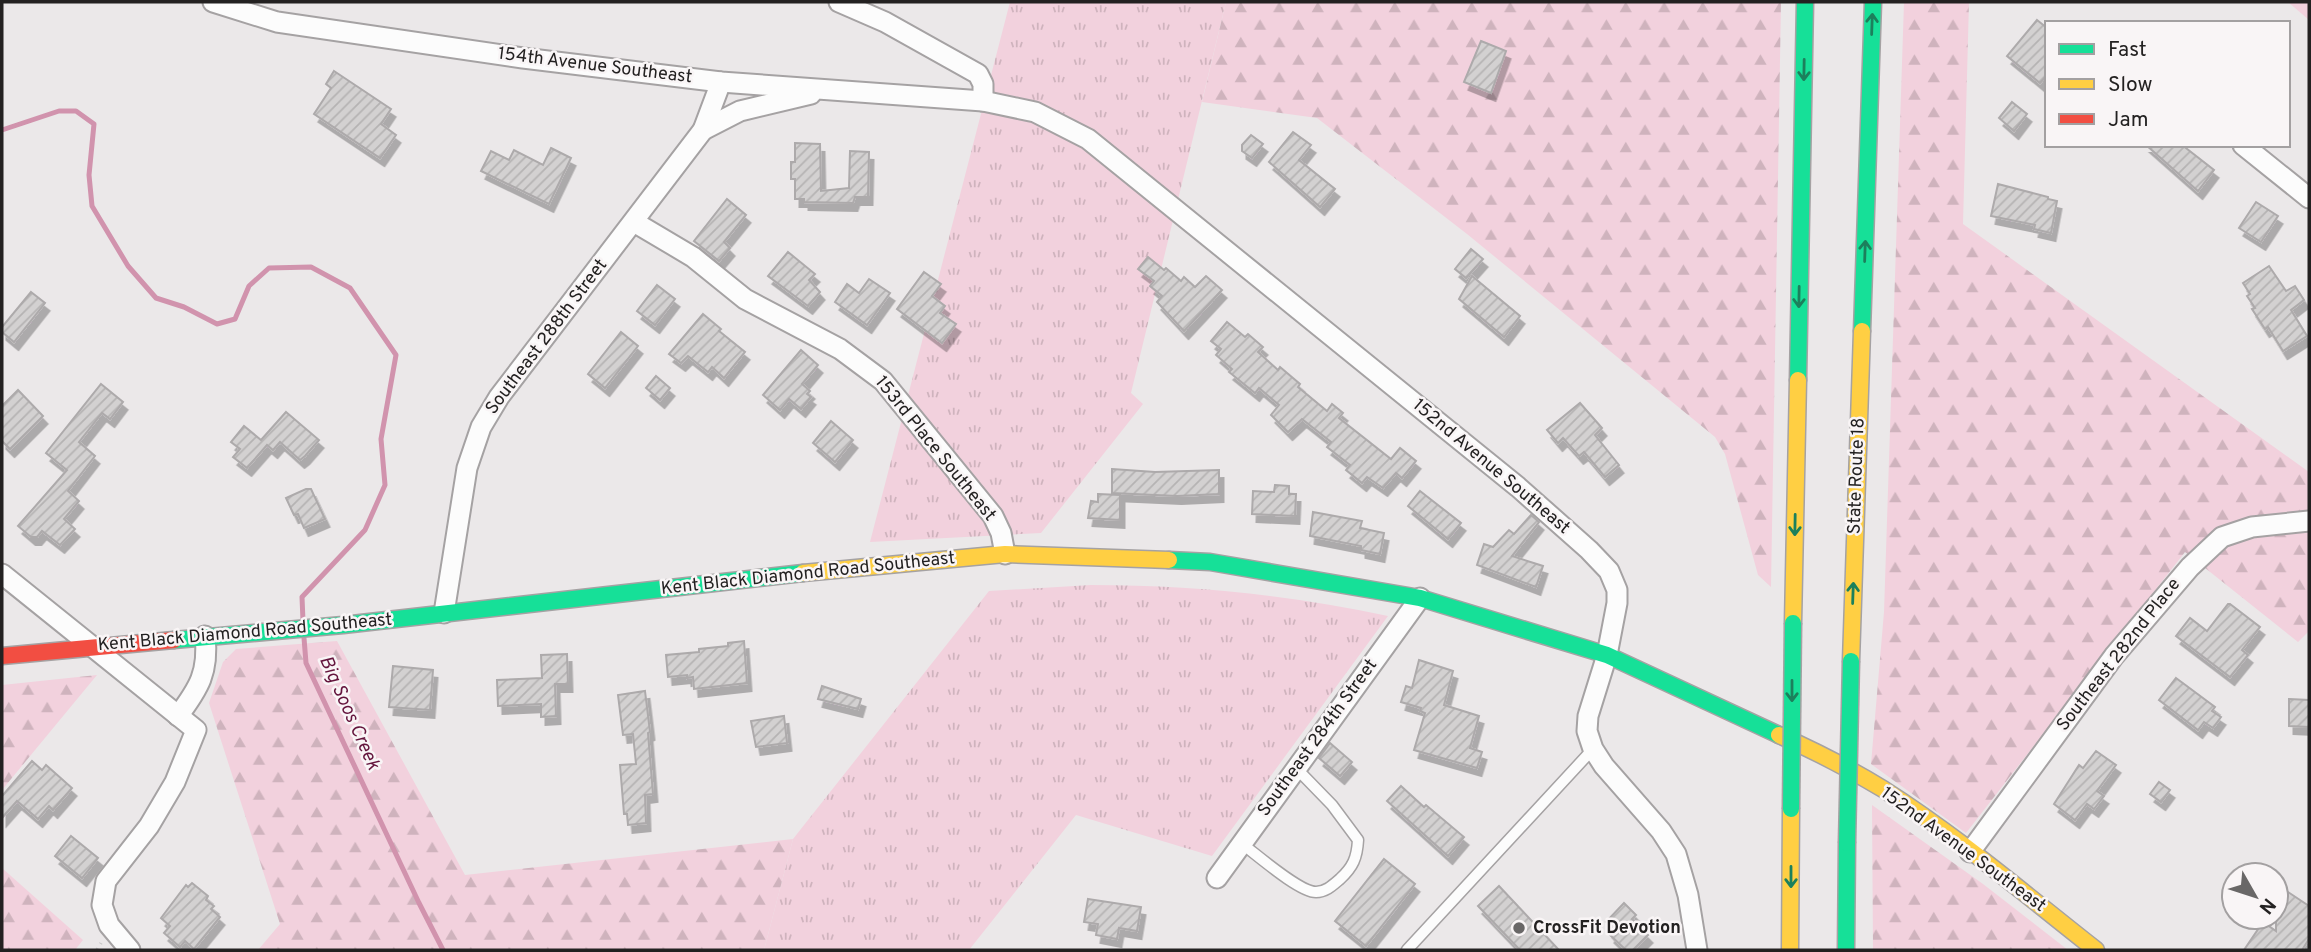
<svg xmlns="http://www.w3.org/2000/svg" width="2311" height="952" font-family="Overpass,sans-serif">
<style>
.grass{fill:url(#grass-tufts)}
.forest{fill:url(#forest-firs)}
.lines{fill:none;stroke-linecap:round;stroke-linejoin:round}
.stream{stroke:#d193ad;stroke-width:5}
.building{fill:url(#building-hatch);stroke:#adaaab;stroke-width:2;filter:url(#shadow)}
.lane-casing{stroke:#a5a2a3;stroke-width:13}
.street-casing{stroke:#a5a2a3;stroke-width:23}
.fast-casing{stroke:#a5a2a3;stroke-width:19}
.slow-casing{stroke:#a5a2a3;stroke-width:19}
.jam-casing{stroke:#a5a2a3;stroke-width:19}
.path{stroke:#c7c7c7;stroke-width:3.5;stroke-dasharray:2 5;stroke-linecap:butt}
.lane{stroke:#fcfcfc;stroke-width:10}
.street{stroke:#fcfcfc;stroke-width:19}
.fast{stroke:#16e098;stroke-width:16}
.slow{stroke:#ffcf43;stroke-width:16}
.jam{stroke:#f24e42;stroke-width:16}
.fast-bridge-casing{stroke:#a5a2a3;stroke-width:19;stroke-linecap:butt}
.fast-bridge{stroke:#16e098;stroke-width:16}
.oneway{stroke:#1c805c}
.poi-dot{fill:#696767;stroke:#f9f5f6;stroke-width:2.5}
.labels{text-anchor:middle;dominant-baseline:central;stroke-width:5;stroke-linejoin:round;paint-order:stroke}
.street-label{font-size:18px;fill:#232121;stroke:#f9f5f6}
.poi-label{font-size:18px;font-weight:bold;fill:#232121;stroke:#f9f5f6;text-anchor:start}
.water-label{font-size:19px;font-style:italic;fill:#64153d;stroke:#f9f5f6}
</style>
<defs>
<pattern id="grass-tufts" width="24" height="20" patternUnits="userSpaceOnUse" patternTransform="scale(1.75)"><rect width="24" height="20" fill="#f2d1dd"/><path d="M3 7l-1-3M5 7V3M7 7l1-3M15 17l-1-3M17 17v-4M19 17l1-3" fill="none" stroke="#cfb3bd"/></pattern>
<pattern id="forest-firs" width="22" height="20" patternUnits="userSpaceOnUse" patternTransform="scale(1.75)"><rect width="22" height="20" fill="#f2d1dd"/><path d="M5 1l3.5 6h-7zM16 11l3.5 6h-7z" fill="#cfb3bd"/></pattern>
<pattern id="building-hatch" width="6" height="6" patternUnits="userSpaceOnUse" patternTransform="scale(1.75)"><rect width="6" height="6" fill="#d3d1d1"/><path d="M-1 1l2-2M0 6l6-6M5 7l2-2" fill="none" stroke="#b5b3b3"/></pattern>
<filter id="shadow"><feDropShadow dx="4.5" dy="8" stdDeviation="0" flood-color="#0004"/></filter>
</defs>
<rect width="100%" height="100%" fill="#ebe8e9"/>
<!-- grass -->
<g class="grass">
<polygon points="1010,2 1226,2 1131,393 1143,404 1041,533 870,542"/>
<path d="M 1091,585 C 1192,585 1290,595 1388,616 L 1212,856 L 1076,815 L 969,950 L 764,950 L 793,839 L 989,591 Z"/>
</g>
<!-- forest -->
<g class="forest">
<polygon points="1226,2 1781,2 1771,587 1758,575 1725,454 1715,437 1467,234 1317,118 1202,102"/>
<polygon points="1904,2 1969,2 1963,224 2309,472 2309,631 2298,642 2185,552 1966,833 1871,764 1884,612"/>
<polygon points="2288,2 2309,2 2309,20"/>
<polygon points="337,641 465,875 793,839 764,950 258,950 280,924 209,703 223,662 236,649"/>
<polygon points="97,675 2,790 2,685"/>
<polygon points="1872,805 1983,884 2068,950 1873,950"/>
<polygon points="2,868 83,940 75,950 2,950"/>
</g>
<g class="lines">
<!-- stream -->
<g class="stream">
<polyline points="2,130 59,111 76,111 94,124 89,175 92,206 128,266 156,298 184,307 217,324 235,319 249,286 269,268 311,267 350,288 396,355 381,439 385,485 365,530 302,597 303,621"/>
<polyline points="304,638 306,663 419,903 443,950"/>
</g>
</g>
<!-- building -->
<g class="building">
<polygon points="2037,20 2047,28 2047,75 2040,83 2007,56"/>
<polygon points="1481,41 1506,51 1491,93 1464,82"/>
<polygon points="334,71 391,109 381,124 396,135 380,158 314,114 331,88 326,84"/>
<polygon points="2012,102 2027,114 2014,131 1999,118"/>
<polygon points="1293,132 1311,145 1299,160 1335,189 1320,207 1269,162"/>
<polygon points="1251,135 1263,144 1252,158 1242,151 1242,145"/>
<polygon points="795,143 820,144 821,191 849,188 850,151 869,152 868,197 855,197 853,203 804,202 804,199 795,199 795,179 791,179 791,162 795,162"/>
<polygon points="2146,145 2182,145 2214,170 2198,191"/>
<polygon points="551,148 571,158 549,204 481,171 491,151 509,160 514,150 543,165"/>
<polygon points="1998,184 2048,197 2048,199 2057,201 2051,233 2034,229 2035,225 1991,216"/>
<polygon points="727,199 746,215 724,242 730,248 719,261 694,241"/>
<polygon points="2256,202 2278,216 2261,242 2239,228"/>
<polygon points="1471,249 1483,259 1466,278 1455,269"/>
<polygon points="788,252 815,274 809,280 820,292 808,306 768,276"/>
<polygon points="1148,257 1164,270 1166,268 1181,281 1184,277 1195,287 1206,276 1222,290 1184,331 1157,302 1162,296 1150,286 1154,281 1138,269"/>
<polygon points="2269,266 2286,291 2295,286 2304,300 2291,310 2307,336 2283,351 2268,327 2265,329 2252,309 2255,308 2247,296 2250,294 2243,283"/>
<polygon points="924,272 941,284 932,296 945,306 940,313 956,324 942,343 897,309"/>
<polygon points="1472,276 1520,316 1504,337 1459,299"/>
<polygon points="869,279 890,293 867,325 835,302 847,284 859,293"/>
<polygon points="657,285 675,299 655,325 637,311"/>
<polygon points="31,292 45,303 14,342 2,332 2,327"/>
<polygon points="703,314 721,329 719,331 745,352 724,378 712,367 708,372 688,356 681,363 669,354"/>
<polygon points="1227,322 1245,337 1248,334 1263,347 1258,352 1278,370 1280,367 1300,384 1298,387 1327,411 1332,404 1343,413 1339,418 1391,459 1400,448 1416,461 1402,478 1396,473 1383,488 1367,477 1362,483 1346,470 1350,465 1327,447 1331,442 1302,419 1288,432 1271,415 1279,405 1259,388 1255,393 1229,372 1232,369 1216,355 1221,349 1211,341"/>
<polygon points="621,332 638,346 605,388 588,374"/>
<polygon points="801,350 818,365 802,384 810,391 807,394 811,397 801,409 789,399 780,410 763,395"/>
<polygon points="656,376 670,388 660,400 646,388"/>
<polygon points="101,384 123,402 110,419 102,413 79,442 95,456 68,491 79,501 64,519 75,529 60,545 42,531 37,537 31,537 18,526 67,470 46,453"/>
<polygon points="18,390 43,416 10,449 2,441 2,406"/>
<polygon points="1580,403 1602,428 1595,435 1619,465 1605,477 1584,452 1579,456 1563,438 1558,443 1547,430"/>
<polygon points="286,412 319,440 305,456 300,460 280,442 273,450 267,445 247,468 233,457 240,449 231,442 244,426 261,440"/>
<polygon points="831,421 853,440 835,462 813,443"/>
<polygon points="1112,469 1155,472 1219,470 1219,494 1177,496 1112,493"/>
<polygon points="1275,485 1289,486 1289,494 1296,494 1295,516 1252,514 1253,491 1274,492"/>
<polygon points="306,489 311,489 325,519 304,528 298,514 294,515 286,498"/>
<polygon points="1420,491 1461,523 1448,539 1408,506"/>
<polygon points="1098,494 1120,495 1120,520 1088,518 1091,501 1098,502"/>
<polygon points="1313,512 1362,521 1360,528 1384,533 1380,554 1361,550 1361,546 1310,536"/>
<polygon points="1531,515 1539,522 1512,556 1543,566 1536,587 1477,565 1484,544 1493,547 1509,530 1514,534"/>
<polygon points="2228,604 2230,604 2260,627 2242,650 2248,655 2230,677 2176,636 2190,618 2207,631"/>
<polygon points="744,641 747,683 694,689 693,677 687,678 687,675 668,677 666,655 699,652 699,649 728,646 728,643"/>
<polygon points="567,654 568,684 555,684 556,716 541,717 541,704 498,706 497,680 542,678 541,655"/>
<polygon points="1419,660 1453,671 1444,705 1479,716 1470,748 1482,752 1477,768 1414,750 1425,713 1420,711 1421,708 1401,702 1406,686 1412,688"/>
<polygon points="393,666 433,670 430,710 389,707"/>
<polygon points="2176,678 2215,707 2212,711 2221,717 2213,728 2204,722 2198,730 2159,700"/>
<polygon points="822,686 861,699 858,709 818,699"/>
<polygon points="645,691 650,732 648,733 653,794 645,795 646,823 628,825 627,814 624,814 620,765 636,764 633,734 623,735 618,695"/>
<polygon points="2289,699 2309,700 2309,727 2289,726"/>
<polygon points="784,716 787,743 756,747 751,721"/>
<polygon points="1330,743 1352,762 1340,776 1319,758"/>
<polygon points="2096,751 2116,765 2097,791 2104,796 2094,809 2087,804 2075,820 2054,804 2079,765 2083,768"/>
<polygon points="32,761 42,770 46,765 72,788 53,810 49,806 38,819 17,801 2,818 2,796"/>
<polygon points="2159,782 2170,790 2161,802 2150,794"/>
<polygon points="1401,786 1424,807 1426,805 1464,837 1448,856 1387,801"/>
<polygon points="71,836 98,858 82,878 55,856"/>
<polygon points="1384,859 1415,884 1366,946 1335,921"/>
<polygon points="192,883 208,896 206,900 214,906 211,909 220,917 194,949 185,941 180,947 164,933 170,926 161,918 186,885 188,887"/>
<polygon points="1499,886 1559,950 1520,950 1478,906"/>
<polygon points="2288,892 2309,906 2309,939 2302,950 2244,950 2263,922 2276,931 2276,909"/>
<polygon points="1088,899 1141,907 1137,931 1119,928 1117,939 1096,935 1098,924 1084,922"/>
<polygon points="1624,903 1636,915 1632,919 1648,935 1633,950 1626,950 1610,935 1611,933 1608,930 1611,927 1606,922"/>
</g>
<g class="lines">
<!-- lane casing -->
<g class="lane-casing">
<g id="lane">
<path d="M 1241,843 C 1256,854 1299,892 1316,892 C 1326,892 1333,885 1340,879 C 1353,867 1357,858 1358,840 L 1332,805 L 1296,768"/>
<polyline points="1407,950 1593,749"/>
</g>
</g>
<!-- street casing -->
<g class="street-casing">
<g id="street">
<polyline points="213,2 277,22 523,58 721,82 983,101 1035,112 1088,139 1518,487 1589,550 1609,571 1617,590 1617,603 1607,655 1588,716 1587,731 1593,749 1604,766 1661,831 1676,854 1688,895 1697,950"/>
<polyline points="839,2 885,22 978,74 983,84 983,101"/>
<polyline points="703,130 740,111 811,94"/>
<polyline points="2243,145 2309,198"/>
<polyline points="634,222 693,257 745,299 840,349 883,381 993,516 1001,533 1005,554"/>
<polyline points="2,574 196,730 175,782 149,826 106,881 102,905 109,925 130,950"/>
<polyline points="444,613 467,468 481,427 499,397 703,130 721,82"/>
<path d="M 178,716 C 199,688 209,672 205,636"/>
<polyline points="1970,852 2114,656 2190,567 2222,537 2252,527 2309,521"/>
<polyline points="1217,878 1420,598"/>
</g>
</g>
<!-- fast casing -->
<g class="fast-casing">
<g id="fast">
<polyline points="1862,331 1873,2"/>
<polyline points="1798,380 1805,2"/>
<polyline points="1169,560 1210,562 1420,598 1607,655 1779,735"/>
<polyline points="174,640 343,625 803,573"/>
<polyline points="1846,950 1847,843"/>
</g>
</g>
<!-- slow casing -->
<g class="slow-casing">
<g id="slow">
<polyline points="803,573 1005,554 1169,560"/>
<polyline points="1793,623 1798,380"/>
<polyline points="1851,661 1862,331"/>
<path d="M 1779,735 C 1815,751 1850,769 1883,789 C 1957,836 2027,896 2096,950"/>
<polyline points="1790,950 1791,809"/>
</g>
</g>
<!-- jam casing -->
<g class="jam-casing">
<polyline id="jam" points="2,656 174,640"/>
</g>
<!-- path -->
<polyline class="path" points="97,950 101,943"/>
<!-- lane -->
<use href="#lane" class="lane"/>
<!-- street -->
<use href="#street" class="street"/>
<!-- fast -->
<use href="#fast" class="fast"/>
<!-- slow -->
<use href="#slow" class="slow"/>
<!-- jam -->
<use href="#jam" class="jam"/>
<!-- fast-bridge casing -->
<g class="fast-bridge-casing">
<g id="fast-bridge">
<polyline points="1791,809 1793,623"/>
<polyline points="1847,843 1851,661"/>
</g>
</g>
<!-- fast-bridge -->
<use href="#fast-bridge" class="fast-bridge"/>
</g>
<!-- one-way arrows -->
<defs><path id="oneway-shaft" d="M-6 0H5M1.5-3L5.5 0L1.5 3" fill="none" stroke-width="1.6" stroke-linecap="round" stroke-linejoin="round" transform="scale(1.75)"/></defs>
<g class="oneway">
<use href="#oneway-shaft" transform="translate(1872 24) rotate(-88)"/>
<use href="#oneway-shaft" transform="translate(1804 70) rotate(91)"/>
<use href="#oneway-shaft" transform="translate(1865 251) rotate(-88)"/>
<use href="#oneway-shaft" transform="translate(1799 297) rotate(91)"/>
<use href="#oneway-shaft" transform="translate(1795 525) rotate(91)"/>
<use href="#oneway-shaft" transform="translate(1853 593) rotate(-88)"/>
<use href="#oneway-shaft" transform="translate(1792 691) rotate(90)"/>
<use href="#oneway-shaft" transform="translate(1791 877) rotate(90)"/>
</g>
<!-- markers -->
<circle class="poi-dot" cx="1519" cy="928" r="7"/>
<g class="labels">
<!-- street labels -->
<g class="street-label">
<text transform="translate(595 66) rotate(7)">154th Avenue Southeast</text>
<text transform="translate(547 337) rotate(-53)">Southeast 288th Street</text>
<text transform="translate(935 449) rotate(51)">153rd Place Southeast</text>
<text transform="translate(1491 467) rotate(40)">152nd Avenue Southeast</text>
<text transform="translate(1857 476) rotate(-88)">State Route 18</text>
<text transform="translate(808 574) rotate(-6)">Kent Black Diamond Road Southeast</text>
<text transform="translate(245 633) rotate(-5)">Kent Black Diamond Road Southeast</text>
<text transform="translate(2119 655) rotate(-52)">Southeast 282nd Place</text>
<text transform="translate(1318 738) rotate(-54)">Southeast 284th Street</text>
<text transform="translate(1963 850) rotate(36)">152nd Avenue Southeast</text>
</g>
<!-- poi labels -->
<g class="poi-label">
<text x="1533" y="928">CrossFit Devotion</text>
</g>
<!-- water labels -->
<g class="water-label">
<text transform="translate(349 713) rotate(66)">Big Soos Creek</text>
</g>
</g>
<!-- border -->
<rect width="2311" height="952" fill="none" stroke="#232121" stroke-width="7"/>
<!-- legend -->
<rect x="2045" y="21" width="245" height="126" fill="#f9f5f6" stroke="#a3a0a1" stroke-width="2"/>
<rect x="2059" y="44" width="35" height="10" fill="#16e098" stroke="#a3a0a1" stroke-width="2"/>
<text x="2108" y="56" font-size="21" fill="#232121">Fast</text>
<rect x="2059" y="79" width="35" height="10" fill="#ffcf43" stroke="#a3a0a1" stroke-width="2"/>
<text x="2108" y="91" font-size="21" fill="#232121">Slow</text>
<rect x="2059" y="114" width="35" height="10" fill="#f24e42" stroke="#a3a0a1" stroke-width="2"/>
<text x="2108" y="126" font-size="21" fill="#232121">Jam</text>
<!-- north arrow -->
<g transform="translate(2255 896) rotate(129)"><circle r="33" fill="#f9f5f6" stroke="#a3a0a1" stroke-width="2"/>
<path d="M0-5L12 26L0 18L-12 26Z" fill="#696767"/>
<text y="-10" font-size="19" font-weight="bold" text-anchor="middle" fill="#232121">N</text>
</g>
</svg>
